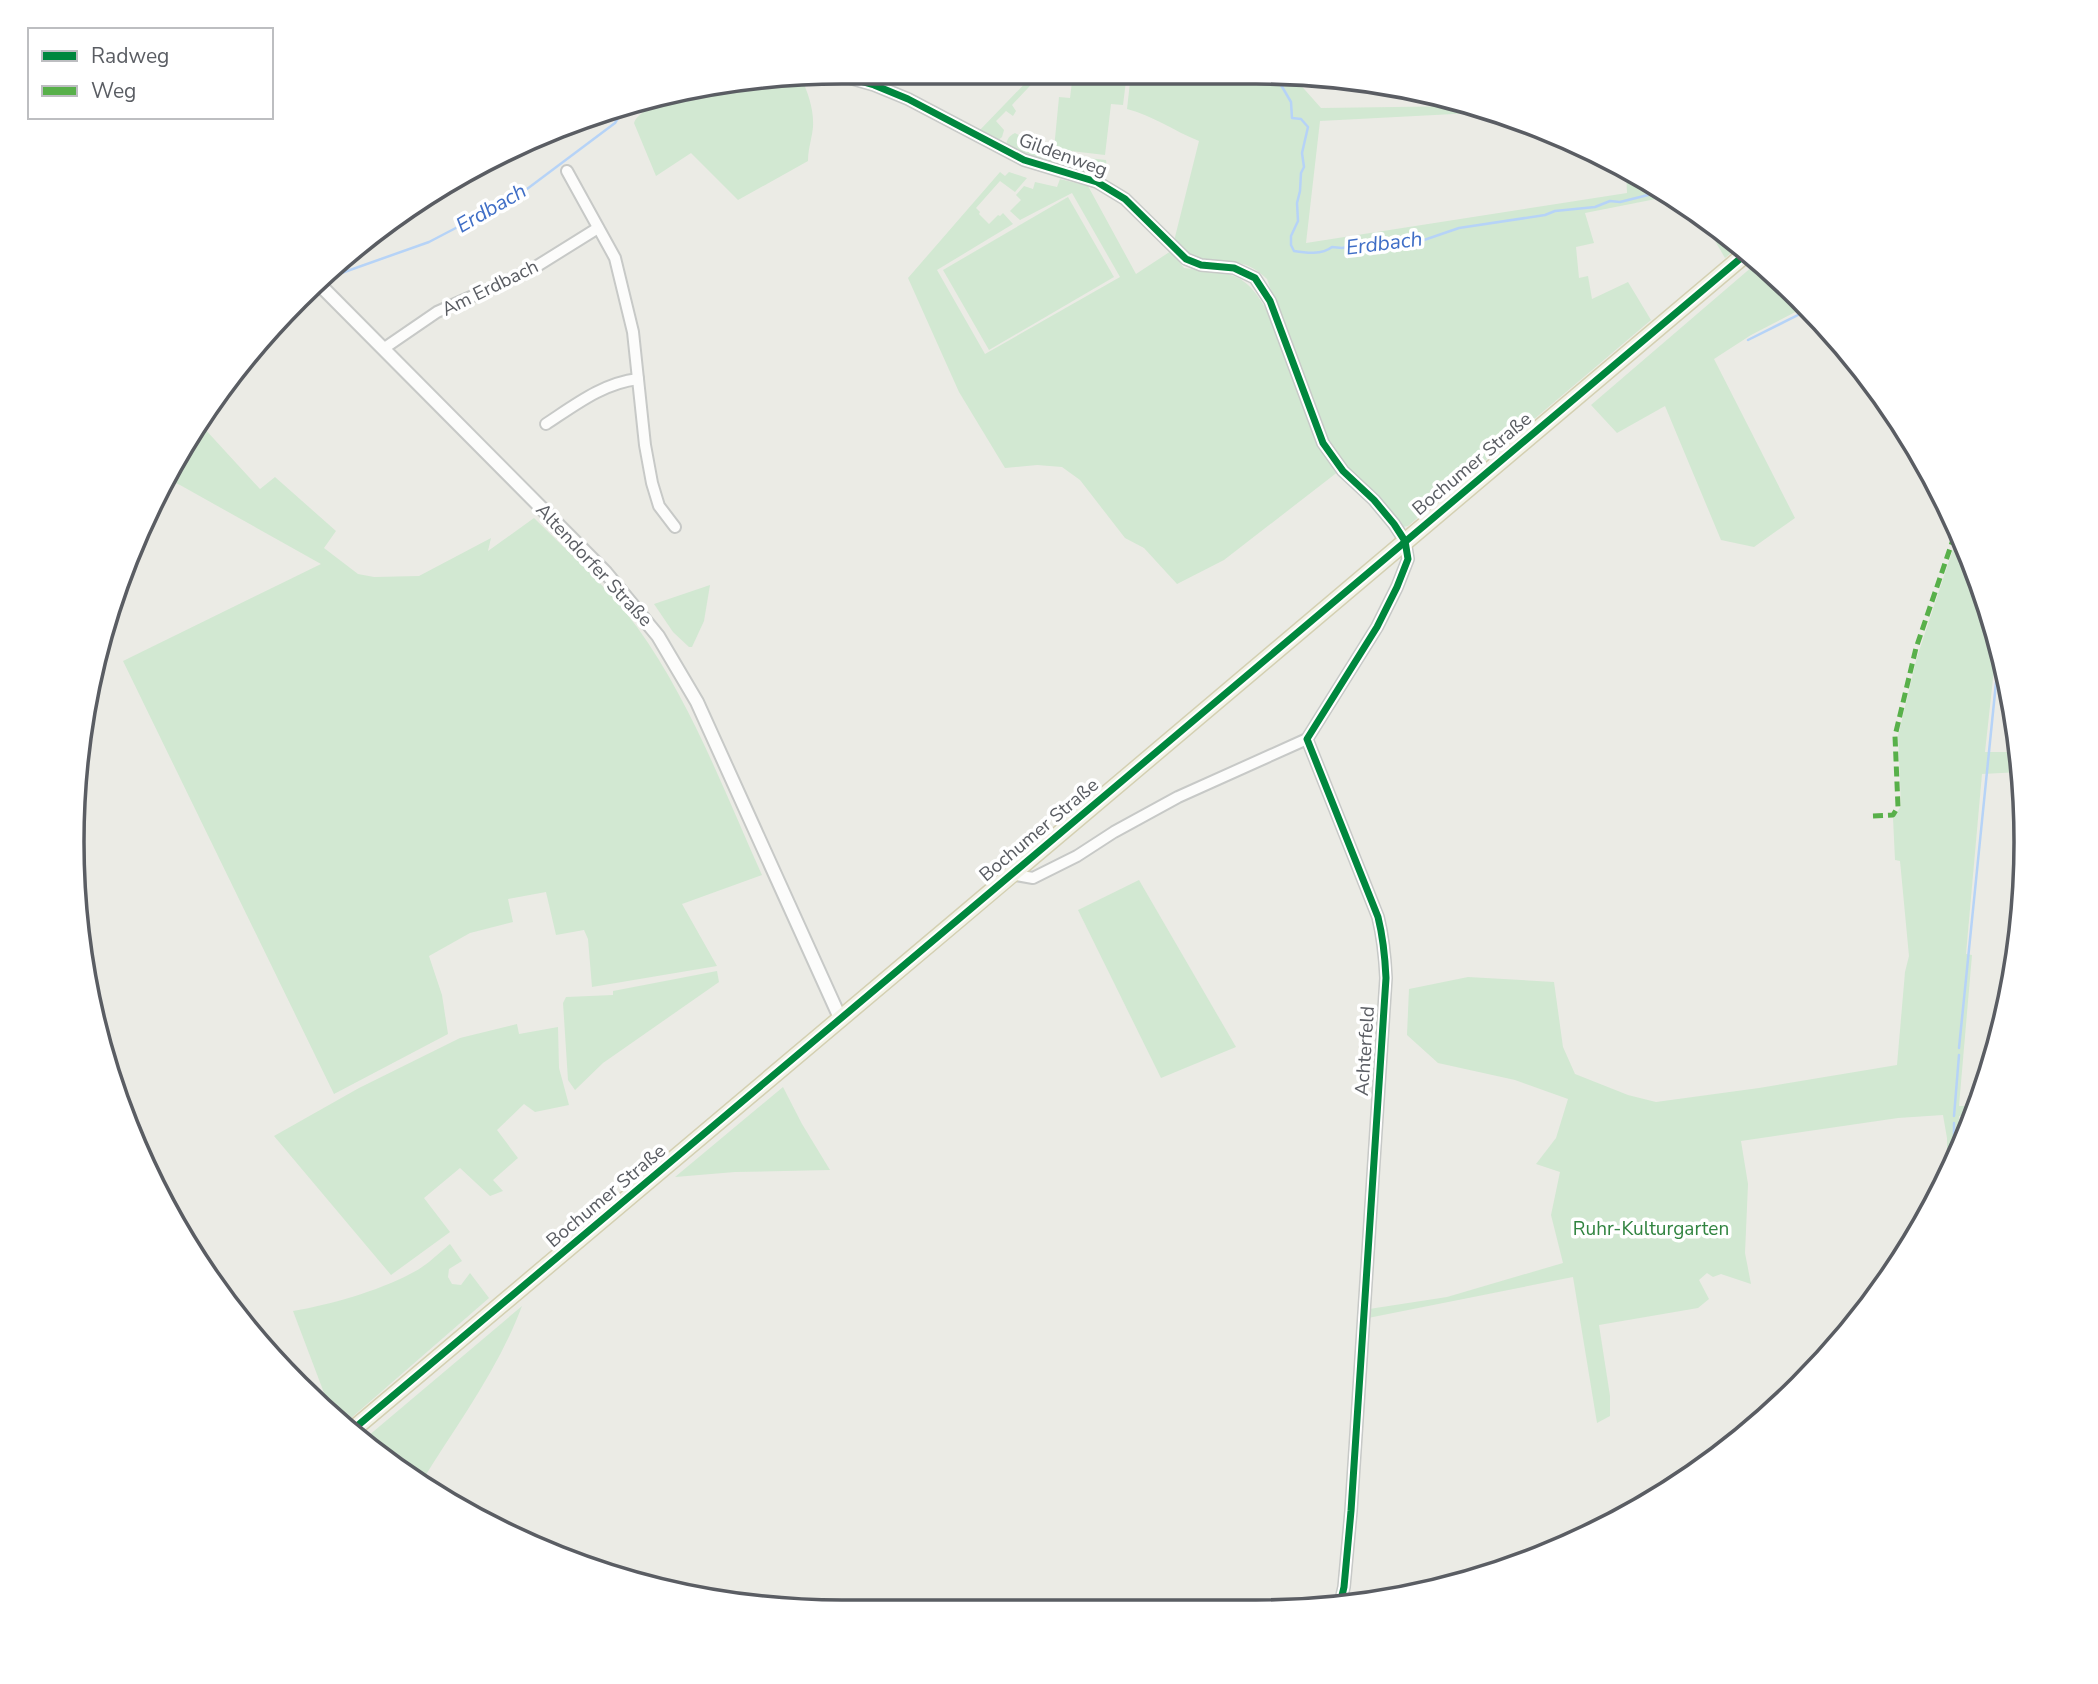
<svg xmlns="http://www.w3.org/2000/svg" width="2098" height="1684" font-family="'Nunito Sans',sans-serif">
<style>
.green{fill:#d2e8d2}
.lines{fill:none;stroke-linecap:round;stroke-linejoin:round}
.stream{stroke:#b6d3f7;stroke-width:2.5}
.minor-casing{stroke:#c7c9c7;stroke-width:14}
.tertiary-casing{stroke:#c7c9c7;stroke-width:16}
.primary-casing{stroke:#d4d0b2;stroke-width:19}
.minor{stroke:#fcfcfb;stroke-width:10}
.tertiary{stroke:#fcfcfb;stroke-width:12}
.primary{stroke:#f2f2e7;stroke-width:16}
.quiet{stroke:#58b04a;stroke-width:5;stroke-dasharray:10 5;stroke-linecap:butt}
.cycleway-casing{stroke:#fff;stroke-width:11}
.cycleway{stroke:#00873e;stroke-width:7}
.labels{text-anchor:middle;dominant-baseline:central;stroke-width:7;stroke-linejoin:round;paint-order:stroke}
.street-label{font-size:19px;fill:#5a5d63;stroke:#fff}
.park-label{font-size:19px;fill:#318440;stroke:#fff}
.water-label{font-size:21px;font-style:italic;fill:#3f6ec6;stroke:#fff}
.rim{fill:none;stroke:#5a5d63;stroke-width:3.5}
</style>
<rect width="100%" height="100%" fill="#ebebe5"/>
<!-- green -->
<g class="green">
<polygon points="1036,72 1043,72 1012,105 1016,111 1013,116 1006,111 996,121 1004,130 1002,137 995,143 978,132"/>
<polygon points="1073,73 1127,73 1123,105 1111,104 1105,155 1054,149 1059,97 1070,98"/>
<path d="M 1131,73 L 1290,73 L 1321,108 L 1468,106 L 1487,109 L 1473,113 L 1320,121 L 1306,243 L 1627,193 L 1626,168 L 1641,175 L 1671,196 L 1585,213 L 1594,243 L 1576,247 L 1579,278 L 1588,276 L 1592,299 L 1628,282 L 1651,320 L 1408,526 L 1403,527 L 1380,500 L 1347,470 L 1323,435 L 1267,279 C 1238,253 1233,269 1203,260 C 1192,257 1183,249 1174,241 L 1199,141 C 1174,131 1152,115 1127,109 Z"/>
<path d="M 801,77 C 808,93 814,109 813,127 C 812,138 808,149 808,161 L 738,200 L 691,153 L 656,176 L 634,123 C 647,91 767,82 801,77 Z"/>
<polygon points="687,92 655,101 631,113 624,113 629,104 643,98"/>
<path d="M 1015,133 L 1024,138 L 1024,147 L 1050,154 L 1106,160 L 1107,168 L 1097,179 L 1006,149 C 1006,141 1008,136 1015,133 Z"/>
<path d="M 1000,172 L 1005,176 L 1009,172 L 1027,178 L 1015,192 L 1000,181 L 976,208 L 980,212 L 979,214 L 989,224 L 998,215 L 1000,216 L 1003,213 L 1013,224 L 937,270 L 985,354 L 1120,277 L 1072,193 L 1020,220 L 1010,211 L 1021,200 L 1016,195 L 1024,186 L 1033,189 L 1035,182 L 1057,187 L 1060,179 L 1088,186 L 1136,274 L 1171,251 L 1184,268 C 1226,274 1242,268 1265,307 L 1318,440 L 1339,471 L 1224,560 L 1177,584 L 1144,548 L 1125,538 L 1080,480 L 1062,467 L 1037,465 L 1005,468 L 959,392 L 908,278 Z"/>
<polygon points="1068,197 1114,277 989,350 943,270"/>
<polygon points="1709,223 1740,246 1725,258 1707,227"/>
<polygon points="1760,260 1805,307 1751,335 1714,359 1795,518 1754,547 1721,540 1665,406 1617,433 1591,405"/>
<path d="M 231,383 L 229,396 L 203,427 L 260,489 L 275,477 L 336,531 L 324,548 L 358,574 L 374,577 L 419,576 L 491,538 L 488,551 L 534,518 C 569,553 608,587 637,627 C 691,702 724,791 762,875 L 682,904 L 717,966 L 592,987 L 588,939 L 584,930 L 556,935 L 546,892 L 508,899 L 513,922 L 470,933 L 429,956 L 442,995 L 448,1034 L 334,1094 L 123,661 L 321,564 L 180,485 L 166,479 L 175,457 Z"/>
<polygon points="1958,534 1985,595 1997,642 1985,752 2020,752 2021,772 1982,774 1966,954 1972,955 1959,1106 1976,1106 1972,1116 1959,1116 1958,1152 1947,1181 1947,1138 1943,1115 1898,1118 1741,1141 1748,1184 1745,1253 1751,1284 1721,1274 1713,1277 1707,1273 1699,1280 1709,1299 1698,1308 1599,1325 1610,1396 1610,1416 1597,1423 1573,1277 1368,1318 1369,1309 1447,1297 1563,1263 1551,1215 1560,1172 1536,1164 1556,1138 1568,1099 1515,1080 1438,1063 1407,1035 1409,989 1468,977 1554,982 1563,1047 1575,1074 1628,1095 1656,1102 1759,1088 1897,1065 1905,972 1909,956 1900,861 1895,860 1893,818 1901,806 1898,736 1917,657"/>
<polygon points="710,585 704,621 692,647 689,647 673,632 654,604"/>
<polygon points="1139,880 1236,1047 1161,1078 1078,910"/>
<polygon points="717,971 719,982 603,1063 575,1090 568,1080 563,1003 566,997 613,995 613,991"/>
<polygon points="517,1024 519,1034 558,1027 559,1068 569,1105 535,1112 524,1104 497,1130 518,1158 493,1180 503,1191 490,1196 460,1168 424,1198 450,1232 391,1275 274,1136 359,1088 460,1038"/>
<polygon points="783,1087 802,1124 830,1170 735,1172 675,1177"/>
<path d="M 450,1244 L 462,1261 L 449,1269 L 448,1277 L 452,1284 L 461,1285 L 470,1273 L 489,1298 L 343,1425 L 332,1414 L 293,1311 C 329,1305 378,1291 410,1274 C 425,1267 437,1255 450,1244 Z"/>
<path d="M 522,1306 C 498,1370 457,1424 422,1481 L 373,1453 L 361,1442 Z"/>
</g>
<g class="lines">
<!-- stream -->
<g class="stream">
<path d="M 1274,73 L 1291,102 L 1292,118 L 1301,119 L 1308,127 L 1302,153 L 1304,167 L 1301,173 L 1300,191 L 1297,203 L 1298,221 L 1291,236 L 1291,245 L 1294,251 C 1306,253 1322,255 1332,247 L 1342,248 L 1412,236 L 1424,240 L 1459,228 L 1545,215 L 1555,211 L 1595,207 L 1610,201 L 1620,202 L 1664,191"/>
<polyline points="333,276 429,242 473,219 507,204 615,123 626,105"/>
<polyline points="297,298 307,292"/>
<polyline points="1748,340 1808,310"/>
<polyline points="1959,1048 1999,653"/>
<polyline points="1954,1116 1959,1055"/>
<polyline points="1954,1123 1954,1164"/>
</g>
<!-- minor casing -->
<g class="minor-casing">
<g id="minor">
<polyline points="832,73 874,85 908,99 1024,160 1097,182 1125,199 1186,259 1201,265 1234,268 1255,278 1270,301 1323,443 1343,471 1374,500 1394,524 1405,541 1408,559 1397,587 1377,627 1307,739 1178,797 1114,832 1077,856 1033,878 1010,874"/>
<polyline points="567,171 615,258 633,332 645,445 652,483 659,506 675,527"/>
<polyline points="383,349 437,312 529,271 598,228"/>
<path d="M 546,424 C 575,405 603,383 638,379"/>
<path d="M 1307,739 L 1378,917 C 1383,937 1385,956 1386,978 L 1351,1511 L 1344,1587 L 1340,1604"/>
</g>
</g>
<!-- tertiary casing -->
<g class="tertiary-casing">
<polyline id="tertiary" points="317,282 606,573 658,636 697,702 841,1020"/>
</g>
<!-- primary casing -->
<g class="primary-casing">
<path id="primary" d="M 350,1432 C 817,1040 1282,645 1748,252"/>
</g>
<!-- minor -->
<use href="#minor" class="minor"/>
<!-- tertiary -->
<use href="#tertiary" class="tertiary"/>
<!-- primary -->
<use href="#primary" class="primary"/>
<!-- quiet -->
<polyline class="quiet" points="1873,816 1893,815 1898,807 1895,736 1916,648 1956,531"/>
<!-- cycleway casing -->
<g class="cycleway-casing">
<g id="cycleway">
<path d="M 832,73 L 874,85 L 908,99 L 1024,160 L 1097,182 L 1125,199 L 1186,259 L 1201,265 L 1234,268 L 1255,278 L 1270,301 L 1323,443 L 1343,471 L 1374,500 L 1394,524 L 1405,541 L 1408,559 L 1397,587 L 1377,627 L 1307,739 L 1378,917 C 1383,937 1385,956 1386,978 L 1351,1511 L 1344,1587 L 1340,1604"/>
<path d="M 350,1432 C 817,1040 1282,645 1748,252"/>
</g>
</g>
<!-- cycleway -->
<use href="#cycleway" class="cycleway"/>
</g>
<g class="labels">
<!-- street labels -->
<g class="street-label">
<text transform="translate(1063 155) rotate(20)">Gildenweg</text>
<text transform="translate(490 288) rotate(-26)">Am Erdbach</text>
<text transform="translate(1472 464) rotate(-40)">Bochumer Straße</text>
<text transform="translate(594 565) rotate(47)">Altendorfer Straße</text>
<text transform="translate(1039 830) rotate(-40)">Bochumer Straße</text>
<text transform="translate(1365 1051) rotate(-86)">Achterfeld</text>
<text transform="translate(606 1196) rotate(-40)">Bochumer Straße</text>
</g>
<!-- park labels -->
<g class="park-label">
<text x="1651" y="1229">Ruhr-Kulturgarten</text>
</g>
<!-- water labels -->
<g class="water-label">
<text transform="translate(491 208) rotate(-30)">Erdbach</text>
<text transform="translate(1384 243) rotate(-7)">Erdbach</text>
</g>
</g>
<!-- crop -->
<path d="M0 0H2098V1684H0ZM842 84H1256A758 758 0 0 1 2014 842V842A758 758 0 0 1 1256 1600H842A758 758 0 0 1 84 842V842A758 758 0 0 1 842 84Z" fill="#fff" fill-rule="evenodd"/>
<path class="rim" d="M842 84H1256A758 758 0 0 1 2014 842V842A758 758 0 0 1 1256 1600H842A758 758 0 0 1 84 842V842A758 758 0 0 1 842 84Z"/>
<!-- legend -->
<rect x="28" y="28" width="245" height="91" fill="#ffffff" stroke="#bdbec1" stroke-width="2"/>
<rect x="42" y="51" width="35" height="10" fill="#00873e" stroke="#bdbec1" stroke-width="2"/>
<text x="91" y="63" font-size="21" fill="#5a5d63">Radweg</text>
<rect x="42" y="86" width="35" height="10" fill="#58b04a" stroke="#bdbec1" stroke-width="2"/>
<text x="91" y="98" font-size="21" fill="#5a5d63">Weg</text>
</svg>
